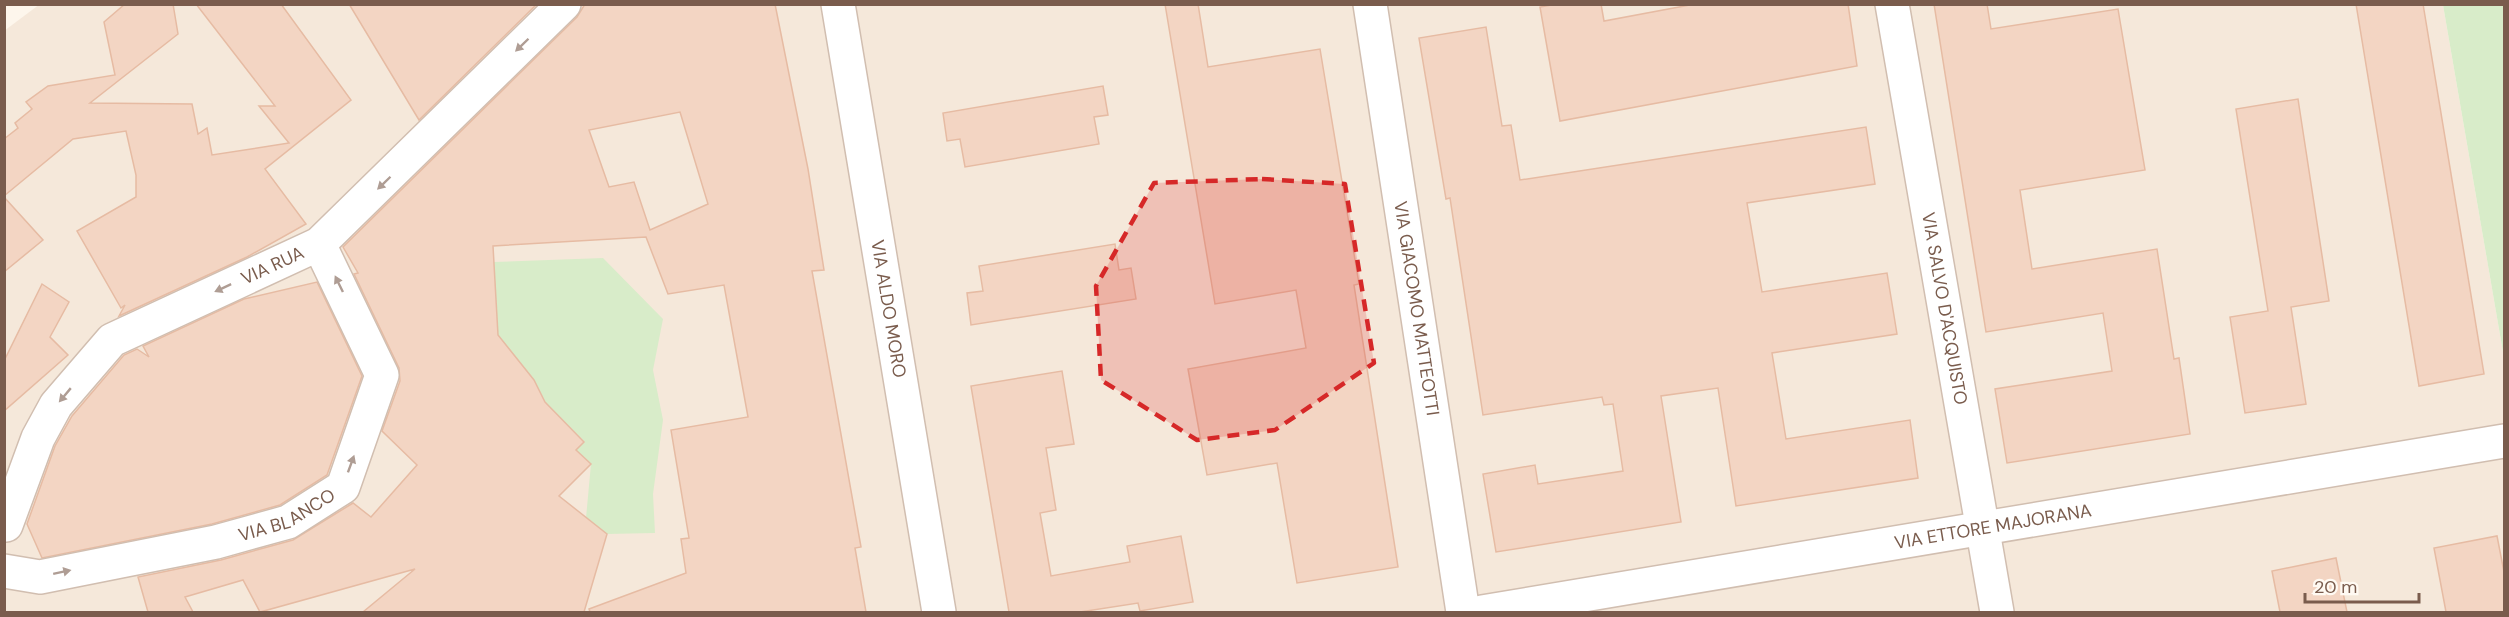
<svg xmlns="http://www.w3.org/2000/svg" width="2509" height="617" font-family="'DM Sans',sans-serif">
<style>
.residential{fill:#f5e8da}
.grass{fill:#d8ecc9}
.building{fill:#f3d5c3;stroke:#e6bba3;stroke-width:1.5;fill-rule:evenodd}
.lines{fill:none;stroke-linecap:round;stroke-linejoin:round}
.minor-casing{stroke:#d1beb0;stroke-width:36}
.minor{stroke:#fff;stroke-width:33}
.oneway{fill:#af9d94}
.marked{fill:#d62828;fill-opacity:0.2;stroke:#d62828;stroke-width:4.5;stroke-dasharray:12 8;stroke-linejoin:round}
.labels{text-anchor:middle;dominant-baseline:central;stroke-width:5;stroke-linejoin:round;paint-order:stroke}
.street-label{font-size:18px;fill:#7a5c4d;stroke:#fffaf3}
</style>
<rect width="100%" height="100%" fill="#fdf6ec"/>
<!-- residential -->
<polygon class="residential" points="40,4 2443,5 2504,358 2504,612 5,612 4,31"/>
<!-- grass -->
<g class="grass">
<polygon points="2443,5 2504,5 2504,358"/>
<polygon points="603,258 663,319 653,370 663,420 653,494 655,533 607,534 586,518 591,464 576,450 584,441 547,405 534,380 510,351 493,339 496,311 494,262"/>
</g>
<!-- building -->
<g class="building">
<polygon points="125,4 173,4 178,34 90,103 192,104 198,134 207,128 212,155 289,143 259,106 275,106 196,4 281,4 351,100 265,169 306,224 247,257 119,316 125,305 121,308 77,231 136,197 136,175 126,131 73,139 4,196 4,139 18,128 15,123 32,109 26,102 48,86 115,75 104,22"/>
<polygon points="349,4 537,4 419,120"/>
<path d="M 585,4 L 775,4 L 808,169 L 824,270 L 812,271 L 861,547 L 855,548 L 866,612 L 590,612 L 589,609 L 686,573 L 681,539 L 689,538 L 671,430 L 748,417 L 724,285 L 668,294 L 646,237 L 493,246 L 498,335 L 534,380 L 545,402 L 584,442 L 576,450 L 591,464 L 559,496 L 607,534 L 584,612 L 363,612 L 415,569 L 260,612 L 243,580 L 185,597 L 193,612 L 148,612 L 138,577 L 221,560 L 293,540 L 353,503 L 371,517 L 417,465 L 382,431 L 400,381 L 399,368 L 354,274 L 358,273 L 343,247 L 577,17 ZM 680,112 L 708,204 L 650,230 L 634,182 L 609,187 L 589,130 Z"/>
<polygon points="1165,4 1198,4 1208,67 1320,49 1359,284 1354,285 1398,567 1297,583 1277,463 1207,475 1188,369 1306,348 1296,290 1215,304"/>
<polygon points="1557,4 1601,4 1604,21 1695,4 1848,4 1857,66 1560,121 1540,7"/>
<polygon points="1934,4 1987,4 1991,29 2118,9 2145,170 2020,190 2032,269 2157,249 2174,359 2179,358 2190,434 2007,463 1995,389 2112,371 2103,313 1986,332"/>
<polygon points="2356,4 2423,4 2484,374 2419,386"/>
<polygon points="1486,27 1502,126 1511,125 1520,180 1866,127 1875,184 1747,203 1762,292 1887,273 1897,334 1772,353 1786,439 1910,420 1918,478 1736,506 1718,388 1661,396 1681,522 1496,552 1483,474 1535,465 1538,484 1623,471 1613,404 1604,405 1602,397 1483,415 1450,198 1446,199 1419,38"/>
<polygon points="1103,86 1108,115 1094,117 1099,144 965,167 960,139 947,141 943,113"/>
<polygon points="2298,99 2329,301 2291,307 2306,404 2245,413 2230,317 2268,311 2236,109"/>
<polygon points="4,197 43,240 4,272"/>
<polygon points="1115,244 1119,270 1131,268 1136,299 971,325 967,293 983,291 979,266"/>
<polygon points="317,282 362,376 327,475 280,505 212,524 42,558 27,524 55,446 72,416 124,355 137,349 149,357 143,346 244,299"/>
<polygon points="42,284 69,302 50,337 68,355 4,411 4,361"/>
<polygon points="1062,371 1074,444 1046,448 1056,510 1040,513 1051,576 1130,562 1127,546 1181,536 1193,602 1140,611 1138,603 1080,612 1009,612 971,386"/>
<polygon points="2497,536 2505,577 2505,612 2446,612 2434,548"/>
<polygon points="2336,558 2347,612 2280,612 2272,571"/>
</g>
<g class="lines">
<!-- minor casing -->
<g class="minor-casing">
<g id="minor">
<path id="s1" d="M 838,4 L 939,612"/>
<path id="s2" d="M 1370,4 L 1463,612"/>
<path id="s3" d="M 1892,4 L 1997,612"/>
<path id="s4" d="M 6,525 L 38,438 L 56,405 L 112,340 L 319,244 L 564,4"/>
<path id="s5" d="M 4,571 L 40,577 L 216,542 L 288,522 L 343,487 L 382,375 L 319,244"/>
<path id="s6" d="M 1482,612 L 2504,441"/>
</g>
</g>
<!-- minor -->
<use href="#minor" class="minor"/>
</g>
<!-- one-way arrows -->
<defs><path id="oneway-solid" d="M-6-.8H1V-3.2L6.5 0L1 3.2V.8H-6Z" transform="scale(1.5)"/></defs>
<g class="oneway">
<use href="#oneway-solid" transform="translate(522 45) rotate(136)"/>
<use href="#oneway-solid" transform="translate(384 183) rotate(136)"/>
<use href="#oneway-solid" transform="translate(339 284) rotate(-116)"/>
<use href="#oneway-solid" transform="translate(223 288) rotate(155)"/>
<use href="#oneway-solid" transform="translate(65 395) rotate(130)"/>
<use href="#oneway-solid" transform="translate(351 464) rotate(-70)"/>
<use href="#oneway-solid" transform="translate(62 572) rotate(-12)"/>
</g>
<!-- marked area -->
<path class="marked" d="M 1262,179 L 1345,184 L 1374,363 L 1275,430 L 1197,440 L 1101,380 L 1096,286 L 1154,183 Z"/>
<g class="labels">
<!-- street labels -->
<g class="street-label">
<text stroke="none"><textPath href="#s4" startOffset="393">VIA RUA</textPath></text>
<text stroke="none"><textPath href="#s1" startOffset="309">VIA ALDO MORO</textPath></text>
<text stroke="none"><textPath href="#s3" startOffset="309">VIA SALVO D'ACQUISTO</textPath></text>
<text stroke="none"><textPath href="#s2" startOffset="308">VIA GIACOMO MATTEOTTI</textPath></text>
<text stroke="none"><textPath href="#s5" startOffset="292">VIA BLANCO</textPath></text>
<text stroke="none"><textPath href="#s6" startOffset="518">VIA ETTORE MAJORANA</textPath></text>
</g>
</g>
<!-- border -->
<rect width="2509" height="617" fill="none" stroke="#7a5c4d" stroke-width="12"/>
<!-- scale -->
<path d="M2305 593v9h114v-9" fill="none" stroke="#7a5c4d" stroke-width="3"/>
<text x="2314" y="593" font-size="18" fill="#7a5c4d" stroke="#fffaf3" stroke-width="4.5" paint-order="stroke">20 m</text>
</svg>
